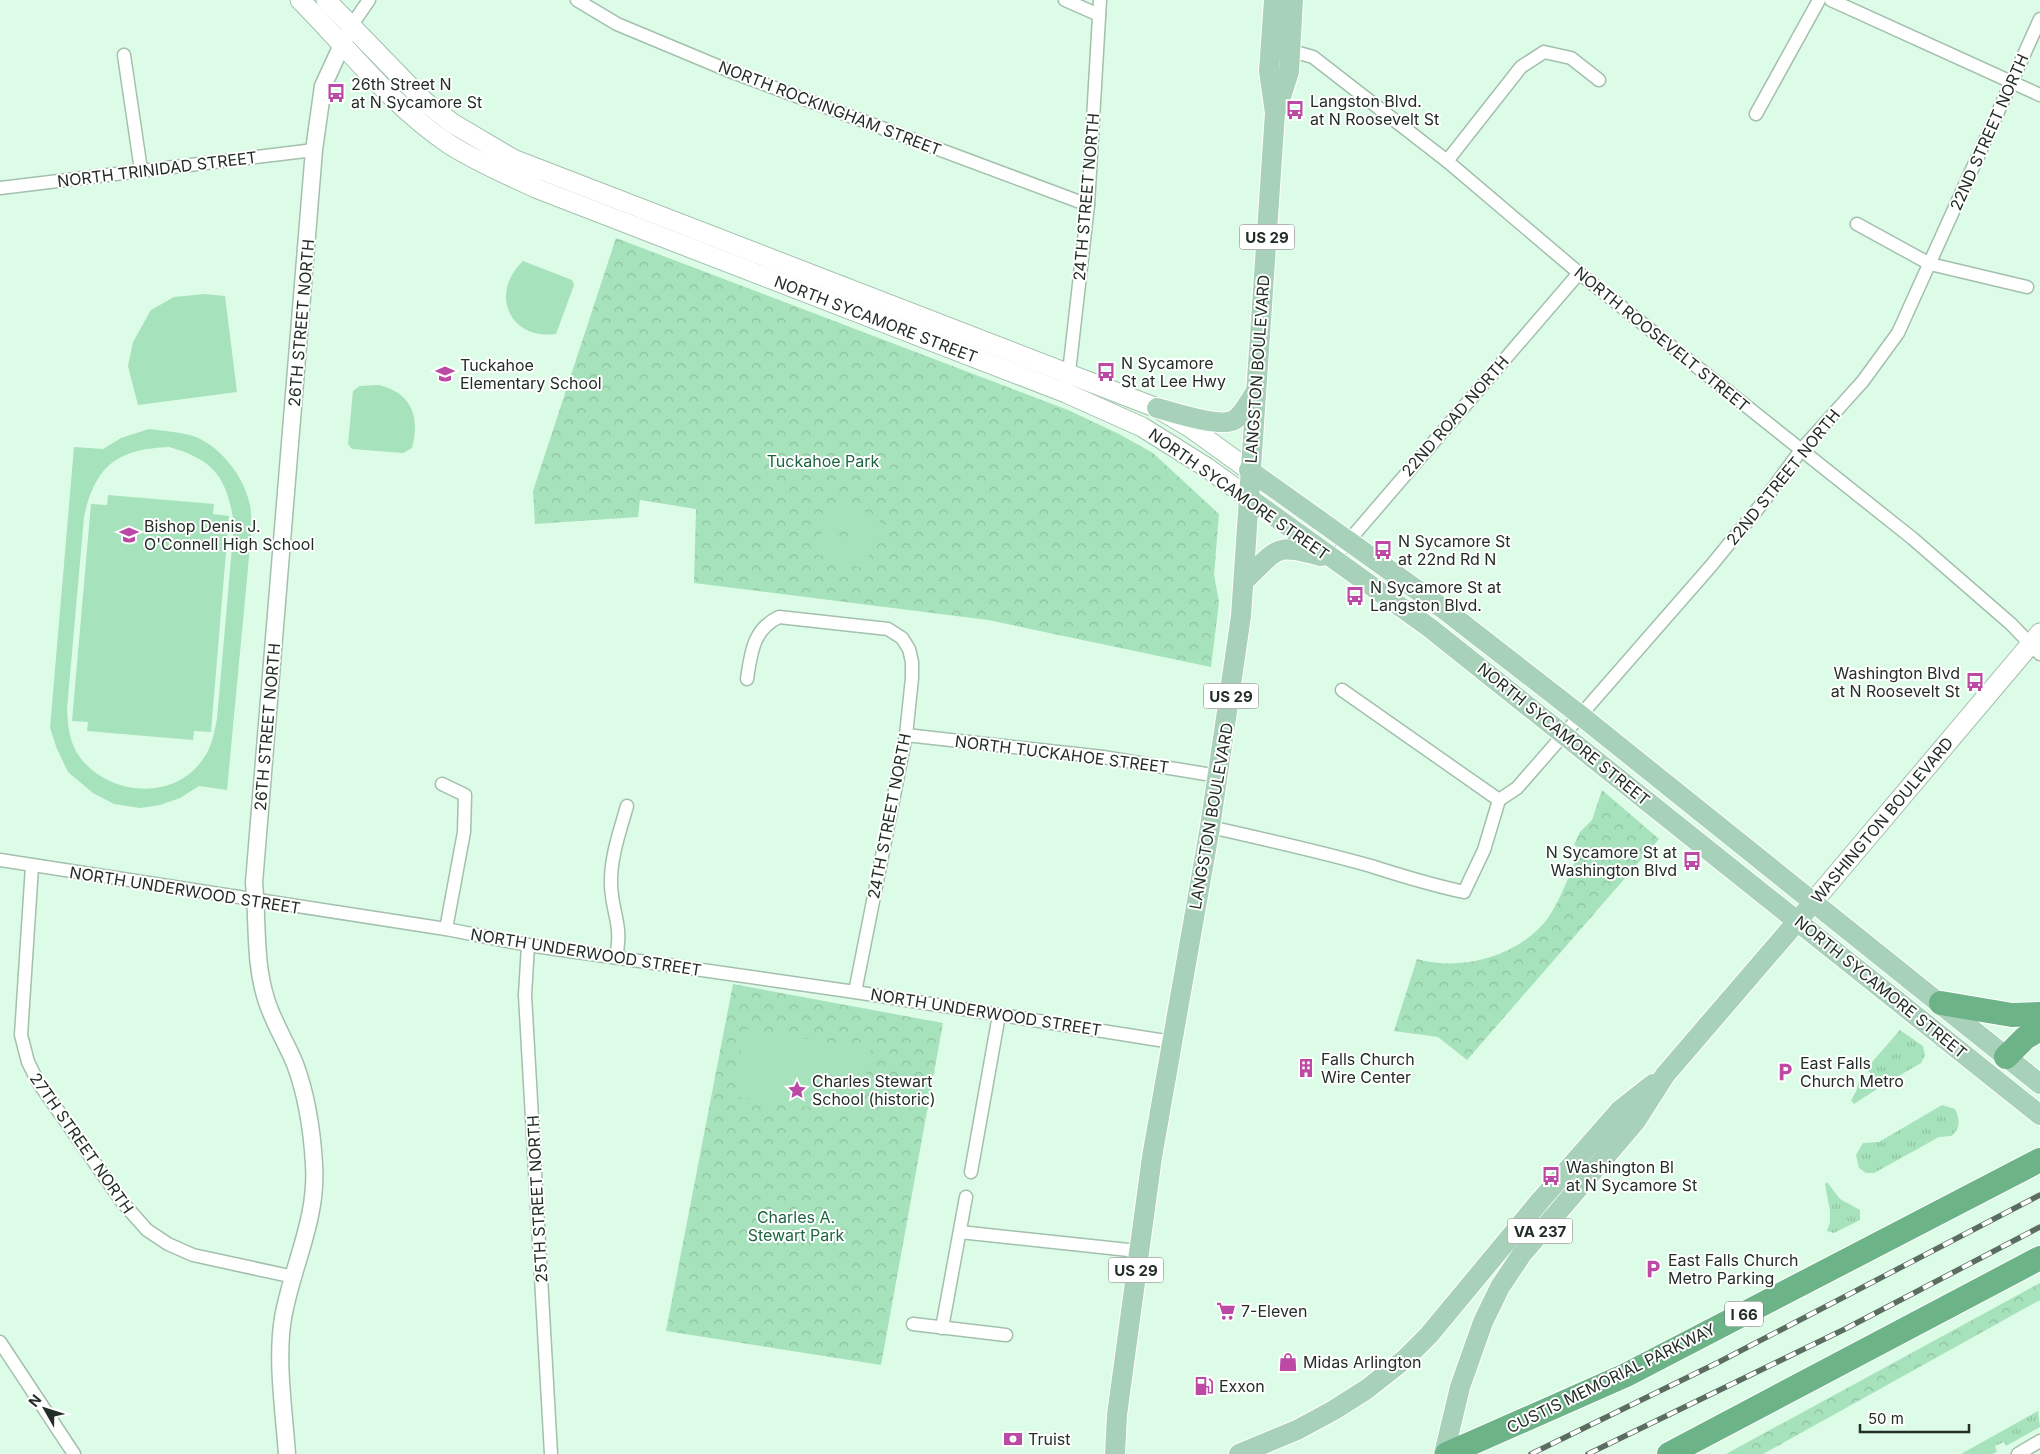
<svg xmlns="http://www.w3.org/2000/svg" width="2040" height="1454" font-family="Inter,sans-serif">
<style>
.grass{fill:url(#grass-tufts)}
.forest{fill:url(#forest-crowns)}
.garden{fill:#a6e2bb;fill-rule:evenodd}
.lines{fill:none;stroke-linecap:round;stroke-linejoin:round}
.minor-casing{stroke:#a2c0ac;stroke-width:15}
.tertiary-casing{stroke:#a2c0ac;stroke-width:19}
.secondary-casing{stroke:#a2c0ac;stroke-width:21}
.primary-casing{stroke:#fff;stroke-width:22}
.motorway-casing{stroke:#fff;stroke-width:26}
.minor{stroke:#fff;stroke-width:12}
.tertiary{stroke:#fff;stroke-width:16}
.secondary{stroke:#fff;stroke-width:19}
.primary{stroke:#a7d1b8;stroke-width:20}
.motorway{stroke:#6cb388;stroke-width:24}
.rail-casing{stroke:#5b6d61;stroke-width:5.5}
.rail{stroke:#fff;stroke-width:4;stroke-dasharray:11;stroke-linecap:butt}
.labels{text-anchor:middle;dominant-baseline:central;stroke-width:4;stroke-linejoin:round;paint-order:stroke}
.shield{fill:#fff;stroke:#646d67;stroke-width:1}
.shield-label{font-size:15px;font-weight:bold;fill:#222e26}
.poi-label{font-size:16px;fill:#222e26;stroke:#fff;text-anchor:start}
.street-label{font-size:16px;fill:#222e26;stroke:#fff}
.park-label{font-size:16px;fill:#1c6540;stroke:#fff}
</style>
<defs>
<pattern id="grass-tufts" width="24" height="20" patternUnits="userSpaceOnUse" patternTransform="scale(1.25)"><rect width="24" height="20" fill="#a6e2bb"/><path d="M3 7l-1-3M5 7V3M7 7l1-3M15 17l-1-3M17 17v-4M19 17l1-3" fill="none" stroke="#8fc2a1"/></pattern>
<pattern id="forest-crowns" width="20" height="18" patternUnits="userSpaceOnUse" patternTransform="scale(1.25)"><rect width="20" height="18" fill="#a6e2bb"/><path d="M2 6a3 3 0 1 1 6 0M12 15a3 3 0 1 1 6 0" fill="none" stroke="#8fc2a1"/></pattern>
</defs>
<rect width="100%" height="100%" fill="#ddfce7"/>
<!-- grass -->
<g class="grass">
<polygon points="1900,1030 1923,1046 1925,1055 1921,1063 1883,1085 1866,1069"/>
<path d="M 1863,1074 L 1877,1089 L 1854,1104 L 1851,1100 C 1860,1089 1856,1082 1863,1074 Z"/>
<path d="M 1942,1105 L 1955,1109 C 1960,1119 1961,1129 1951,1136 L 1939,1137 L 1874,1173 L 1866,1173 L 1859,1168 L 1856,1155 L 1863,1143 L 1879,1142 Z"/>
<polygon points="1827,1182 1840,1199 1860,1210 1860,1220 1834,1233 1827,1231 1830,1222 1830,1211 1825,1184"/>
<polygon points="2038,1411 2040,1427 2006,1446 2004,1442 1995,1446 1997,1452 1992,1454 1961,1454"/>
</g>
<!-- forest -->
<g class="forest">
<polygon points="616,238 1068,410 1119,434 1153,453 1219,514 1214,575 1219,602 1211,667 988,620 694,583 696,509 640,500 638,517 535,524 533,491"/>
<path d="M 1602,790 L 1659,839 L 1467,1060 L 1438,1037 L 1394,1031 L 1417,959 C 1461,972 1520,956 1548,918 C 1562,897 1571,871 1580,848 L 1574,845 L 1580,832 L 1592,820 Z"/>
<polygon points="733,984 943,1023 881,1365 666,1331"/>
<polygon points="2040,1283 2040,1300 1763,1454 1726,1454"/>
</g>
<!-- garden -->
<g class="garden">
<path d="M 523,261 L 572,280 L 574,285 L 556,334 C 509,340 489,293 523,261 Z"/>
<polygon points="205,294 225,296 237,392 138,405 128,366 133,342 151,310 174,297"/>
<path d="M 379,385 C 412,393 420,417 412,448 L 403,453 L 352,449 L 348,444 L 353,391 L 360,386 Z"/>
<path d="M 149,429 C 165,431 181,432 196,437 C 222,448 244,477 250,505 C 252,515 251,526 251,536 L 227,790 L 199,786 L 180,798 L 160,805 L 140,808 L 114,804 L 93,793 L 68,772 L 57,749 L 50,728 L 74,447 L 103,449 L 121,438 ZM 169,447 C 215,460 227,478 234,524 L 217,719 C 214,733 212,747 203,759 C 174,802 108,796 79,756 C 69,742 68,725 67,709 L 84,517 C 95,466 117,449 169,447 Z"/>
<polygon points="108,495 214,504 213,514 229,516 211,732 194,731 193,740 87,731 88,722 72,721 91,504 107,505"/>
<polygon points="831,502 881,517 874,540 824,525"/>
<polygon points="822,531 872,546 865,569 816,554"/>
<polygon points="744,1029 871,1049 859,1115 734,1096"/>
<polygon points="887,1088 913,1093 908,1117 883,1112"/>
</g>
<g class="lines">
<!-- minor casing -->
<g class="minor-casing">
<g id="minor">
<polyline points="577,0 617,24 732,72 1088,205"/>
<polyline points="1065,0 1099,15"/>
<polyline points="1831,0 2040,95"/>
<polyline points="351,26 369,0"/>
<polyline points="1285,49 1313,57 1447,161 1579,273 1912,538 2011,624 2040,654"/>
<polyline points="124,55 141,170"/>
<polyline points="1756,114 1819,0"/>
<polyline points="1447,161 1521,67 1544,52 1571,58 1599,80"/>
<polyline points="0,188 314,150"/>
<polyline points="1857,224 1930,264 2027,287"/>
<polyline points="1068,381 1088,205 1100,0"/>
<polyline points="1333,559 1579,273"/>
<path d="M 747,679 C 751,653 753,629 779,617 L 888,629 L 902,638 L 909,649 L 912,662 L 912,678 L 906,735 L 855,992"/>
<polyline points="1342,690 1499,800"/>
<polyline points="906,735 1103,757 1218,776"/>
<polyline points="442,784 465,795 464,832 446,929"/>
<path d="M 1210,827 C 1264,839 1318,851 1371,866 C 1402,876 1432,885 1464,892 L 1484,850 L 1499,800 L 1517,788 L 1710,567 L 1760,506 L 1801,450 L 1863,381 L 1898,333 L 2040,19"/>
<polyline points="0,860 446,929 528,945 855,992 1172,1042"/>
<polyline points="32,866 21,1035 28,1062 38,1082 123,1203 147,1230 168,1244 193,1255 294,1277"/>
<polyline points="528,945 525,995 551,1454"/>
<path d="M 616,957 C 623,924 612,914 611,885 C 610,858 620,831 627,806"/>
<polyline points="971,1172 999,1015"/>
<polyline points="960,1232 1138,1251"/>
<polyline points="913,1324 1006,1335"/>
<polyline points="942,1328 966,1197"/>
<polyline points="0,1342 74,1454"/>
<polyline points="2018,1454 2040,1441"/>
</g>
</g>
<!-- tertiary casing -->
<g class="tertiary-casing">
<path id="tertiary" d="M 287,1454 C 284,1411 276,1360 283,1318 C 292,1266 318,1219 314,1164 C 312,1130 307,1096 295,1064 C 286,1042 273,1022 266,999 C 254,961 258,922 254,883 L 314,150 L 323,86 L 347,34"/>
</g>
<!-- secondary casing -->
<g class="secondary-casing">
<g id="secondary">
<path d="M 300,0 C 348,48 392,106 449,144 C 477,162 508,175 538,189 L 1066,393 L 1142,427 L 1206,467 L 1249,498"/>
<polyline points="326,0 424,101 452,123 513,159 1157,408 1191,428 1249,470"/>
<polyline points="1813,902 2040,633"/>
</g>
</g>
<!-- primary casing -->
<g class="primary-casing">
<g id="primary">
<polyline points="1277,109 1289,72 1293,0"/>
<path d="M 1157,408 C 1173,412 1220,428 1234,420 C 1243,415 1249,401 1255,393"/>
<polyline points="1249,470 1445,610 1580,715 2040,1084"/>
<polyline points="1249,498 1430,628 2040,1115"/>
<path d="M 1245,580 C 1279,548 1274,543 1321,556"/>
<polyline points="1115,1454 1117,1415 1152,1157 1210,827 1241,616 1275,113 1269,71 1274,0"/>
<polyline points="1239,1454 1297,1430 1334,1410 1367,1389 1405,1359 1429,1335 1540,1201 1620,1110 1653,1084"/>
<polyline points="1444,1454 1460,1387 1483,1322 1500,1287 1522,1254 1635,1122 1665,1075 1806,911"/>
</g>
</g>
<!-- motorway casing -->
<g class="motorway-casing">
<g id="motorway">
<polyline points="1941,1003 2012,1015 2040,1014"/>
<polyline points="2006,1057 2025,1038 2040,1029"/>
<polyline points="1447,1454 1626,1375 2040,1160"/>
<polyline points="1669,1454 2040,1258"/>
</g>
</g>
<!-- minor -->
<use href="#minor" class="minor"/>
<!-- tertiary -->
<use href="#tertiary" class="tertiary"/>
<!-- secondary -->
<use href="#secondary" class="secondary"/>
<!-- primary -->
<use href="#primary" class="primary"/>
<!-- motorway -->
<use href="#motorway" class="motorway"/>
<!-- rail casing -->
<g class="rail-casing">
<g id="rail">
<polyline points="1531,1454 1719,1362 2040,1195"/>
<polyline points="1588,1454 1845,1329 2040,1227"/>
</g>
</g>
<!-- rail -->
<use href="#rail" class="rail"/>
</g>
<!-- icons -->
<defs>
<g id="bus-bare" transform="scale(1.5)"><path d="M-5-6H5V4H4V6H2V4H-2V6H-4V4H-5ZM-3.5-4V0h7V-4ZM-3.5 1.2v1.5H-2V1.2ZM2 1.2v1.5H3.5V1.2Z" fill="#bc4aa4" stroke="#fff" stroke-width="2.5" paint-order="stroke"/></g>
<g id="school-bare" transform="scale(1.5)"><path d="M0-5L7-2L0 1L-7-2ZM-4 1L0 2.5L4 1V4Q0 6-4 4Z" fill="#bc4aa4" stroke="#fff" stroke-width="2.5" paint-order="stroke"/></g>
<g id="building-bare" transform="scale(1.5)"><path d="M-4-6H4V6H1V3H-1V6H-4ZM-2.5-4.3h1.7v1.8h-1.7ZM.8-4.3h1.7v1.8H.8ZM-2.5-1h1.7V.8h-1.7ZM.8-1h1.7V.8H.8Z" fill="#bc4aa4" stroke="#fff" stroke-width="2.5" paint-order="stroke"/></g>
<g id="parking-bare" transform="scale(1.5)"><path d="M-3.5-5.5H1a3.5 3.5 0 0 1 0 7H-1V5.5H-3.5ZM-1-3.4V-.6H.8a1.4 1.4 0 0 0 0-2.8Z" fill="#bc4aa4" stroke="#fff" stroke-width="2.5" paint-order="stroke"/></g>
<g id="sight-bare" transform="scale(1.5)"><path d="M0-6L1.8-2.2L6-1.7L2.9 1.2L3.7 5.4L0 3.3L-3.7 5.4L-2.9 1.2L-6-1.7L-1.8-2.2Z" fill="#bc4aa4" stroke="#fff" stroke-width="2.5" paint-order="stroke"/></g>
<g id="supermarket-bare" transform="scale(1.5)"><path d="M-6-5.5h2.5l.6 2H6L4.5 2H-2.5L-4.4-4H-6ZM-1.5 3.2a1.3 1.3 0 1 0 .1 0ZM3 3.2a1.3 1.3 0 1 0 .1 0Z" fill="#bc4aa4" stroke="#fff" stroke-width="2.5" paint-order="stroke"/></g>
<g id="shop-bare" transform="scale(1.5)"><path d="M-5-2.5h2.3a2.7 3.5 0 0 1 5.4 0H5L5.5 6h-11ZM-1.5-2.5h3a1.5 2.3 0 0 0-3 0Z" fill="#bc4aa4" stroke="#fff" stroke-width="2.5" paint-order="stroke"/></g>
<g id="fuel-bare" transform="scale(1.5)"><path d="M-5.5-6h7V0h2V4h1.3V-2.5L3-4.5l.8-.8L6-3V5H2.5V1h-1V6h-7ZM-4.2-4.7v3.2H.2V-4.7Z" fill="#bc4aa4" stroke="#fff" stroke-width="2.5" paint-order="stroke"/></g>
<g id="bank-bare" transform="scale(1.5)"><path d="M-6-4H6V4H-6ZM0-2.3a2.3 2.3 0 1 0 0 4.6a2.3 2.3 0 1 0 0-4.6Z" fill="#bc4aa4" stroke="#fff" stroke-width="2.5" paint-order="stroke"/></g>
</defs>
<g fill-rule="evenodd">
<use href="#bus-bare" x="336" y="93"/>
<use href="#bus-bare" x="1295" y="110"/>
<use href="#bus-bare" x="1106" y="372"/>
<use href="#school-bare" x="445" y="374"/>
<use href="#school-bare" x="129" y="535"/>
<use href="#bus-bare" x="1383" y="550"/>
<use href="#bus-bare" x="1355" y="596"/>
<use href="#bus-bare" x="1975" y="682"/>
<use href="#bus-bare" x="1692" y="861"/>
<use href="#building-bare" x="1306" y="1068"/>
<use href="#parking-bare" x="1785" y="1072"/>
<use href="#sight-bare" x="797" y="1090"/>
<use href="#bus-bare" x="1551" y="1176"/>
<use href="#parking-bare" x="1653" y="1269"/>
<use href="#supermarket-bare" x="1226" y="1311"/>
<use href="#shop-bare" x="1288" y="1362"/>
<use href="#fuel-bare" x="1204" y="1386"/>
<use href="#bank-bare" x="1013" y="1439"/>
</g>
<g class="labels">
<!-- shield labels -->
<g class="shield">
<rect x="1239.5" y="224.5" width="55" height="25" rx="4"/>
<rect x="1203.5" y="683.5" width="55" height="25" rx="4"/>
<rect x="1507.5" y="1218.5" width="65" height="25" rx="4"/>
<rect x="1108.5" y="1257.5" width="55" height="25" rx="4"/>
<rect x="1725" y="1301.5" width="38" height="25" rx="4"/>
</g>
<g class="shield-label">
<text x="1267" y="237">US 29</text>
<text x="1231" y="696">US 29</text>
<text x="1540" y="1231">VA 237</text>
<text x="1136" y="1270">US 29</text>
<text x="1744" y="1314">I 66</text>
</g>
<!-- poi labels -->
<g class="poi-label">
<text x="351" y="84">26th Street N<tspan x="351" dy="18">at N Sycamore St</tspan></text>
<text x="1310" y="101">Langston Blvd.<tspan x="1310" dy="18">at N Roosevelt St</tspan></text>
<text x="1121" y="363">N Sycamore<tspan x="1121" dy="18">St at Lee Hwy</tspan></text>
<text x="460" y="365">Tuckahoe<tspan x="460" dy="18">Elementary School</tspan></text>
<text x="144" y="526">Bishop Denis J.<tspan x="144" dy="18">O'Connell High School</tspan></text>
<text x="1398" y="541">N Sycamore St<tspan x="1398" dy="18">at 22nd Rd N</tspan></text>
<text x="1370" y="587">N Sycamore St at<tspan x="1370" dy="18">Langston Blvd.</tspan></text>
<text x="1960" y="673" text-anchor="end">Washington Blvd<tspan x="1960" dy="18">at N Roosevelt St</tspan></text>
<text x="1677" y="852" text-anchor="end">N Sycamore St at<tspan x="1677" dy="18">Washington Blvd</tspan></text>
<text x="1321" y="1059">Falls Church<tspan x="1321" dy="18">Wire Center</tspan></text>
<text x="1800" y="1063">East Falls<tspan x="1800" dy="18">Church Metro</tspan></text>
<text x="812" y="1081">Charles Stewart<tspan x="812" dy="18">School (historic)</tspan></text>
<text x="1566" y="1167">Washington Bl<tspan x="1566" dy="18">at N Sycamore St</tspan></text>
<text x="1668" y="1260">East Falls Church<tspan x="1668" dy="18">Metro Parking</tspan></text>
<text x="1241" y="1311">7-Eleven</text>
<text x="1303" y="1362">Midas Arlington</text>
<text x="1219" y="1386">Exxon</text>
<text x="1028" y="1439">Truist</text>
</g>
<!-- street labels -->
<g class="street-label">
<text transform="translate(830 108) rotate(21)">NORTH ROCKINGHAM STREET</text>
<text transform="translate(1989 132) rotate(-66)">22ND STREET NORTH</text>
<text transform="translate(157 169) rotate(-7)">NORTH TRINIDAD STREET</text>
<text transform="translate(1086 197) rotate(-85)">24TH STREET NORTH</text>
<text transform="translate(876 319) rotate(21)">NORTH SYCAMORE STREET</text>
<text transform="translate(301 323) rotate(-85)">26TH STREET NORTH</text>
<text transform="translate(1662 339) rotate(39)">NORTH ROOSEVELT STREET</text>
<text transform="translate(1257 369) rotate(-86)">LANGSTON BOULEVARD</text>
<text transform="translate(1455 416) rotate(-49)">22ND ROAD NORTH</text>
<text transform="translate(1783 477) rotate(-51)">22ND STREET NORTH</text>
<text transform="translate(1239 494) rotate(35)">NORTH SYCAMORE STREET</text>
<text transform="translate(267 727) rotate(-85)">26TH STREET NORTH</text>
<text transform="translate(1564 734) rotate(39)">NORTH SYCAMORE STREET</text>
<text transform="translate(1062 754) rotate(7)">NORTH TUCKAHOE STREET</text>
<text transform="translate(889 816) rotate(-79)">24TH STREET NORTH</text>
<text transform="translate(1211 816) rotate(-80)">LANGSTON BOULEVARD</text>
<text transform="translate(1882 820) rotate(-50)">WASHINGTON BOULEVARD</text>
<text transform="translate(185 890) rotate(9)">NORTH UNDERWOOD STREET</text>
<text transform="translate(586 952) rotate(9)">NORTH UNDERWOOD STREET</text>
<text transform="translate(1881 987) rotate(39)">NORTH SYCAMORE STREET</text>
<text transform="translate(986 1012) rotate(9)">NORTH UNDERWOOD STREET</text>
<text transform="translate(82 1143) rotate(55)">27TH STREET NORTH</text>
<text transform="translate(537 1199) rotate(-93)">25TH STREET NORTH</text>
<text transform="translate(1611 1378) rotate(-26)">CUSTIS MEMORIAL PARKWAY</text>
</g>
<!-- park labels -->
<g class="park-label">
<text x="823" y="461">Tuckahoe Park</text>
<text x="796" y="1217">Charles A.<tspan x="796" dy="18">Stewart Park</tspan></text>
</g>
</g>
<!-- north arrow -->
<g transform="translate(45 1409) rotate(309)" stroke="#ffffff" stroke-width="4" paint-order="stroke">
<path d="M0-4L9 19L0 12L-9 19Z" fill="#222e26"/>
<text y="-8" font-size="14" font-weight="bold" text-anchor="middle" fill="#222e26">N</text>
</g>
<!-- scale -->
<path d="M1860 1424v8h109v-8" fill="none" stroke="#222e26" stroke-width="2.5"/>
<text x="1868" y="1424" font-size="15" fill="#222e26" stroke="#ffffff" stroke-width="4" paint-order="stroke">50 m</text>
</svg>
